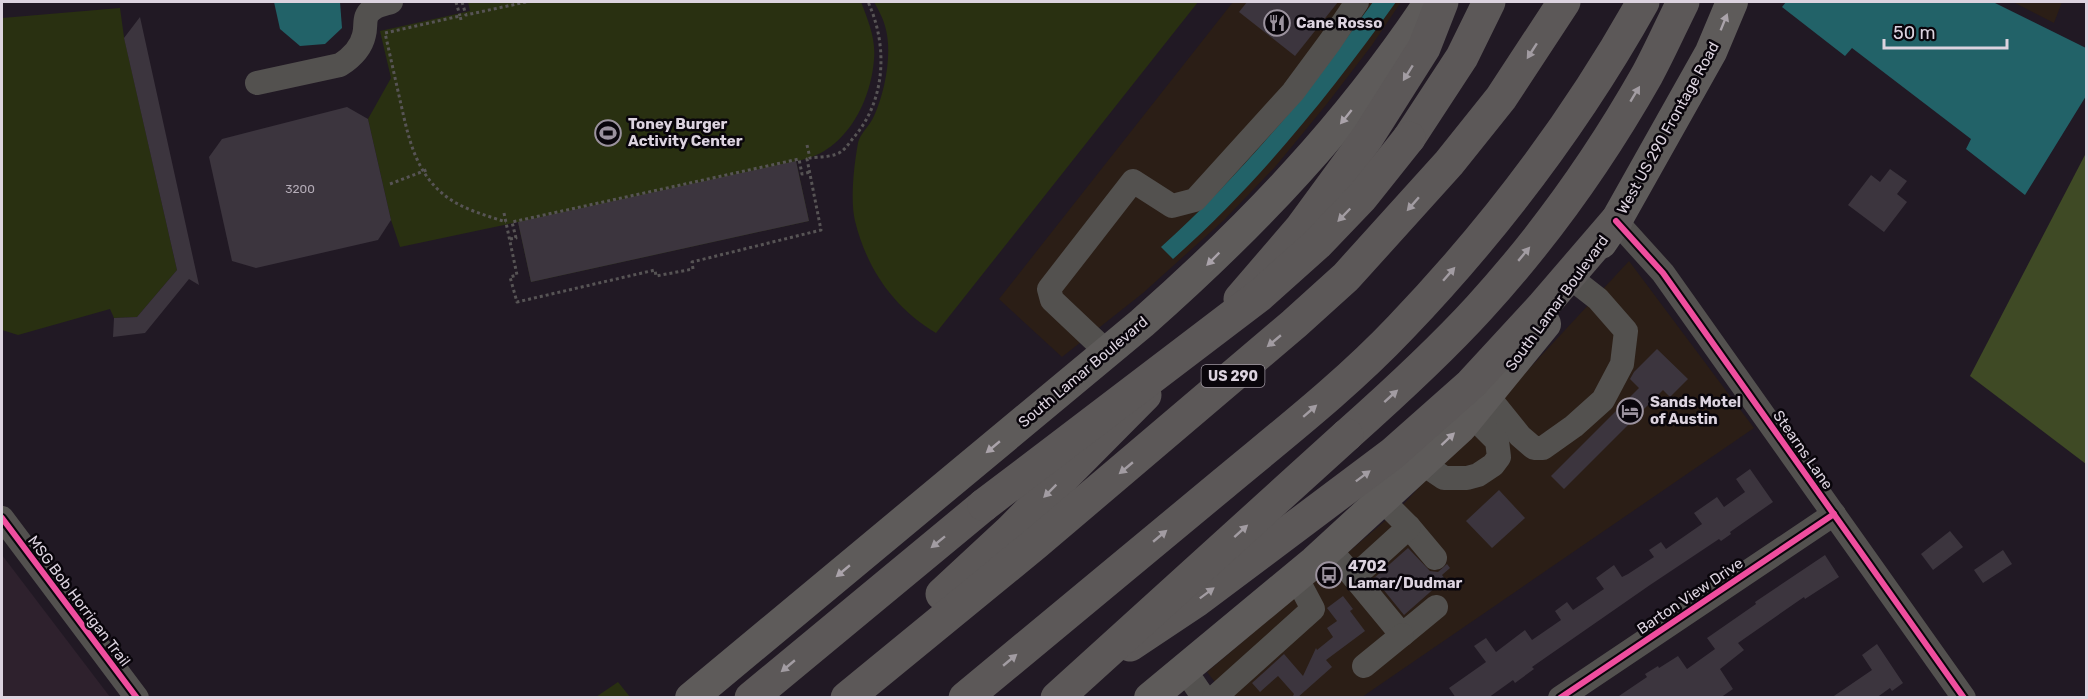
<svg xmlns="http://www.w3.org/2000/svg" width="2088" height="699" font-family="Rubik,sans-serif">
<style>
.commercial{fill:#2b1e16}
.education{fill:#2e212d}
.green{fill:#293011}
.forest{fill:#3f4a25}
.water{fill:#226268}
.building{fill:#3c353e}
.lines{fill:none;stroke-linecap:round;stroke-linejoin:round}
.path{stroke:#575455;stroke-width:3;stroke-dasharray:3 3;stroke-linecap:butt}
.minor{stroke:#53514f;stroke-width:24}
.major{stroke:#5e5b5a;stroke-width:32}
.highway{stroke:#5c5858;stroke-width:33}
.highway-bridge{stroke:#5c5858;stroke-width:33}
.cycleway-casing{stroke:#09050b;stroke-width:10}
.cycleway{stroke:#ef4d9e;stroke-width:6}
.oneway{fill:#aaa3aa}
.oneway2{fill:#a29ca2}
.labels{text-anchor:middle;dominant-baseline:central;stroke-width:5;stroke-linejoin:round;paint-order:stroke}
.number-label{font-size:12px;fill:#b4acb7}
.shield{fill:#09050b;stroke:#9d959f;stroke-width:1.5}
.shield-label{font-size:14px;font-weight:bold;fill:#dcd3df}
.poi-label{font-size:15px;font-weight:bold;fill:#dcd3df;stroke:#09050b;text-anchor:start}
.street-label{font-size:15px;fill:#dcd3df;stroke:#09050b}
</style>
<rect width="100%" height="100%" fill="#211924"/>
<!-- commercial -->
<g class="commercial">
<polygon points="1233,2 1401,2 1372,45 1326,105 1275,167 1224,220 1143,293 1062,357 999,299"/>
<polygon points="2013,2 2062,2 2054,23"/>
<polygon points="1629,261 1754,428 1362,697 1227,697 1207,672 1399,509"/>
</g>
<!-- education -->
<polygon class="education" points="2,555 110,697 2,697"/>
<!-- green -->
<g class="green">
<path d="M 468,2 L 861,2 C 868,20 876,39 874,59 C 871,104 843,155 796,161 L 809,221 L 531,282 L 518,222 L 400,247 L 391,220 L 368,119 L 391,78 L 380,31 L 470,11 Z"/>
<path d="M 874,2 L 1198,2 L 936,333 C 893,307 867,269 855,221 C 850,200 854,165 858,143 C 860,133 870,126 874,116 C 885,92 893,52 885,26 C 883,18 878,9 874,2 Z"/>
<polygon points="120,8 124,37 177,270 137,317 114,318 110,309 18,335 2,330 2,18"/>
<polygon points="618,682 630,697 596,697"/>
</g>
<!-- forest -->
<polygon class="forest" points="2086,153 2086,464 1970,376"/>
<!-- water -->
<g class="water">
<polygon points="274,2 340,2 342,28 325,44 300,46 280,29"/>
<path d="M 1373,2 L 1396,2 C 1330,94 1258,184 1173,259 L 1161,247 C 1208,205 1250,159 1291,111 C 1320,77 1346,38 1373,2 Z"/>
<polygon points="1786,2 1993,2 2086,48 2086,96 2025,195 1966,149 1971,139 1852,48 1845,56 1782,7"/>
</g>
<!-- building -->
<g class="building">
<polygon points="1247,2 1338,2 1295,56 1239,12"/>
<polygon points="140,17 199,285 189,279 145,333 113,337 114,318 137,317 177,270 124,38"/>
<polygon points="347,107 368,119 391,220 378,240 256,268 232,261 209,157 222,139"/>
<polygon points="796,161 809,221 531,282 518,222"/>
<polygon points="1890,169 1907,181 1897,194 1907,202 1884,232 1848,205 1871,175 1880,182"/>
<polygon points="1657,349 1688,379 1670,397 1663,390 1564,489 1551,476 1639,388 1630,379 1634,372"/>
<polygon points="1750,469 1773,502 1730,532 1731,534 1721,541 1719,539 1650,585 1532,667 1534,669 1515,683 1513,680 1488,698 1456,698 1449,688 1486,662 1474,646 1486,638 1496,652 1525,630 1532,640 1561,620 1555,611 1567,602 1573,610 1604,589 1596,578 1614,565 1622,577 1628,574 1654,557 1649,550 1661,542 1666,549 1702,524 1694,513 1717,497 1724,507 1745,492 1736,479"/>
<polygon points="1499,490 1525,518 1492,548 1466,521"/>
<polygon points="1950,531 1963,547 1933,570 1921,554"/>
<polygon points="1408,548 1430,571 1438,572 1447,564 1450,568 1442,575 1445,579 1404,615 1374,578"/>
<polygon points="2003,550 2012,564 1983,583 1974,570"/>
<polygon points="1825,555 1839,577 1805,599 1804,597 1738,643 1744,650 1720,669 1733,689 1720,698 1616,698 1647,677 1645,674 1658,666 1659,668 1678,656 1687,669 1715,649 1707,638 1756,604 1755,602"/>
<polygon points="1343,596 1353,609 1350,611 1365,631 1326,660 1332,667 1297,698 1292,698 1294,694 1278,676 1260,692 1252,683 1284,654 1303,676 1316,648 1317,650 1333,637 1327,628 1337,621 1327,608"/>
<polygon points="1877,644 1903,683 1892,691 1890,688 1876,698 1831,698 1872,670 1862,655"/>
</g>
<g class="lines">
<!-- path -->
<g class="path">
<polyline points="456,2 460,16"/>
<polyline points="462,2 466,15 526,2"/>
<path d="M 461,20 L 460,16 L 385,33 C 390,55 395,78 400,100 C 408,135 414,170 443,194 C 461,209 485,215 506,222"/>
<path d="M 807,145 L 810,158 C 819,157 835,157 842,151 C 846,148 850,142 854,137 C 886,100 888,45 868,2"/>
<polyline points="390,184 429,169"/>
<polyline points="504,213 517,275 510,277 517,302 655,270 656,276 693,269 692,262 821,230 807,159 810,158"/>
<polyline points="510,239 516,238 512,222 799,159 802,174 810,172"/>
</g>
<!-- minor -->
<g class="minor">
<path d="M 257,83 L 340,65 C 351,58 361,49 364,35 C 367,25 362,16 373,9 C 378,5 385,4 391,2"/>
<polyline points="1616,221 1663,273 1964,698"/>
<polyline points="1107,352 1052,300 1049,289 1133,181 1172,206 1195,200 1293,92 1330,42 1357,2"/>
<polyline points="1487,395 1520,436 1534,448 1543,448 1574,426 1603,400 1622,364 1626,331 1598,299 1575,281"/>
<polyline points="1422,463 1444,478 1467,478 1478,475 1493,465 1499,457 1497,441 1471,415"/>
<polyline points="2,518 137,698"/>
<polyline points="1409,527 1435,558"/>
<polyline points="1329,549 1354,577 1409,527 1382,500"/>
<polyline points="1354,577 1402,635 1436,607"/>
<polyline points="1364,666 1402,635"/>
<polyline points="1184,669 1204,698"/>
<polyline points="1214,698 1313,609 1296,577"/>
<polyline points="1560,698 1834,514"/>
</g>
<!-- major -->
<g class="major">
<polyline points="1601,243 1616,221 1711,52 1732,2"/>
<path d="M 691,698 L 1142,323 C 1253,225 1348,125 1430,2"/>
<polyline points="1150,698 1314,562 1461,427 1545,324"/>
</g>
<!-- highway -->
<g class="highway">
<polyline points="1409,138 1462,57 1489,2"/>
<polyline points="1240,299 1301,228 1367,138 1424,48 1442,2"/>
<path d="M 1347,435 C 1393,394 1438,353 1479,308 C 1543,238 1600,158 1647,75 C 1660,51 1671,26 1683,2"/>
<polyline points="942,594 1011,530 1145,395"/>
<polyline points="1130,645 1196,601 1392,454 1471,384 1542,307 1616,221"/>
<polyline points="751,698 984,505"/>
<polyline points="847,698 1035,544 1294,324 1346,277 1449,163 1501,98 1564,2"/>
<path d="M 965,698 C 1051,626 1137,555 1223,484 C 1283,434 1346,385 1400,328 C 1494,230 1577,120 1643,2"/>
</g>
<!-- highway-bridge -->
<g class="highway-bridge">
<polyline points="984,505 1260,295 1317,244 1362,197 1409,138"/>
<polyline points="1057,698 1347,435"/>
</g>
<!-- cycleway casing -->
<g class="cycleway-casing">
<g id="cycleway">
<polyline points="1616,221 1663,273 1964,698"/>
<polyline points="2,518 137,698"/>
<polyline points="1560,698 1834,514"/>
</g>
</g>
<!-- cycleway -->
<use href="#cycleway" class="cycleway"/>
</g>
<!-- one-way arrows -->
<defs><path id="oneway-solid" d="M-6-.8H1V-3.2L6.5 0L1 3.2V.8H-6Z" transform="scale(1.5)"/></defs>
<g class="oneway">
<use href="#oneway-solid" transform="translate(1724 22) rotate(-68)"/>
<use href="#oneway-solid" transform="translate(1346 117) rotate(129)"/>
<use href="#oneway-solid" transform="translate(1213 259) rotate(135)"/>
<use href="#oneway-solid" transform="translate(1448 439) rotate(-43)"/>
<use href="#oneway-solid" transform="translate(993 447) rotate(140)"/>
<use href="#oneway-solid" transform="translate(843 571) rotate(140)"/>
</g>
<g class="oneway2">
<use href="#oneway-solid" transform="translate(1532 51) rotate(123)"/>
<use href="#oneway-solid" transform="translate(1408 73) rotate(122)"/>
<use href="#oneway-solid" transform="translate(1635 94) rotate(-59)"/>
<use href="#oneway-solid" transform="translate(1413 204) rotate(131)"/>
<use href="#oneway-solid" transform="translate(1344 215) rotate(134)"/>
<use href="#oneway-solid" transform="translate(1524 254) rotate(-50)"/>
<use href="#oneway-solid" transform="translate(1449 274) rotate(-49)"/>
<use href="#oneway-solid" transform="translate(1274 341) rotate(140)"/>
<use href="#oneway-solid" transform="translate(1391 396) rotate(-42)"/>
<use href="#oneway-solid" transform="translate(1310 411) rotate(-41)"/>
<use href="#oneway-solid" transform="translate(1126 468) rotate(140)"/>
<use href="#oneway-solid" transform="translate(1363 476) rotate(-37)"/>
<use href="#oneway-solid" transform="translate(1050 491) rotate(135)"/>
<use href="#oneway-solid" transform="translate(1241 531) rotate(-42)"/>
<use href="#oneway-solid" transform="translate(1160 536) rotate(-40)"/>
<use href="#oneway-solid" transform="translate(938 542) rotate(141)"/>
<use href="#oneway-solid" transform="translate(1207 593) rotate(-37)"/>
<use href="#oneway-solid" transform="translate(1010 660) rotate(-40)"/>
<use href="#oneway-solid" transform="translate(788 666) rotate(140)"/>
</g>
<!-- icons -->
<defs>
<g id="restaurant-ring" transform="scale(1.35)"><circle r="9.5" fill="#09050b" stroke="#9b929e" stroke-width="1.5"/><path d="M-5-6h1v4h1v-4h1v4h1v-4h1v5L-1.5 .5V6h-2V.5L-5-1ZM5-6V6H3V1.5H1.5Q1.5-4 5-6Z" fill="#9b929e"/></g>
<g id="stadium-ring" transform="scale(1.35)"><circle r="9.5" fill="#09050b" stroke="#9b929e" stroke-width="1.5"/><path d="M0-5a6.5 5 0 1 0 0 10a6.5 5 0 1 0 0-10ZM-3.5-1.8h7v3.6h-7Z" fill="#9b929e"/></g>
<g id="hotel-ring" transform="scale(1.35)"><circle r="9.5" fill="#09050b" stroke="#9b929e" stroke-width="1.5"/><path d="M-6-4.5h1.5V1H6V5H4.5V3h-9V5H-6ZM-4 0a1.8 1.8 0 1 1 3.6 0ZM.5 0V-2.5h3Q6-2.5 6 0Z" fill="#9b929e"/></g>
<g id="bus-ring" transform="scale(1.35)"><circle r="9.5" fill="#09050b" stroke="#9b929e" stroke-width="1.5"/><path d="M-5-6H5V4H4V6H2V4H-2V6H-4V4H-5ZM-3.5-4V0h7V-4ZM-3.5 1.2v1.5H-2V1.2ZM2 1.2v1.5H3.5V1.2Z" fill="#9b929e"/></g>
</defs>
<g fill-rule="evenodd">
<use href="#restaurant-ring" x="1277" y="23"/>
<use href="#stadium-ring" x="608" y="133"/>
<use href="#hotel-ring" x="1630" y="411"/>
<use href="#bus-ring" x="1329" y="575"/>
</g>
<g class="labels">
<!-- number labels -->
<g class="number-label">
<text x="300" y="189">3200</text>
</g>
<!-- shield labels -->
<rect class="shield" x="1201.5" y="365" width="63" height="22" rx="4.5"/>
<g class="shield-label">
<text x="1233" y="376">US 290</text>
</g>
<!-- poi labels -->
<g class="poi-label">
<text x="1296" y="23">Cane Rosso</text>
<text x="628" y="124">Toney Burger<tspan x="628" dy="17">Activity Center</tspan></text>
<text x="1650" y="402">Sands Motel<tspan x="1650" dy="17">of Austin</tspan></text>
<text x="1348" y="566">4702<tspan x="1348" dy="17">Lamar/Dudmar</tspan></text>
</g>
<!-- street labels -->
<g class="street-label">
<text transform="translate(1668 128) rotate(-61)">West US 290 Frontage Road</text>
<text transform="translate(1557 303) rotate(-54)">South Lamar Boulevard</text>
<text transform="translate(1083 372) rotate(-40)">South Lamar Boulevard</text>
<text transform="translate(1803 450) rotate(55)">Stearns Lane</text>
<text transform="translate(1690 596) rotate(-34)">Barton View Drive</text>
<text transform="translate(79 601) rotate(53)">MSG Bob Horrigan Trail</text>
</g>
</g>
<!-- border -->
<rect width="2088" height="699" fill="none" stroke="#dcd3df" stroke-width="6"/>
<!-- scale -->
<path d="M1884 39v9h123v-9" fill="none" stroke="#dcd3df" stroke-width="3"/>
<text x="1893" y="39" font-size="18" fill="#dcd3df" stroke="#09050b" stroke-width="4.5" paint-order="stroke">50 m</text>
</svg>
